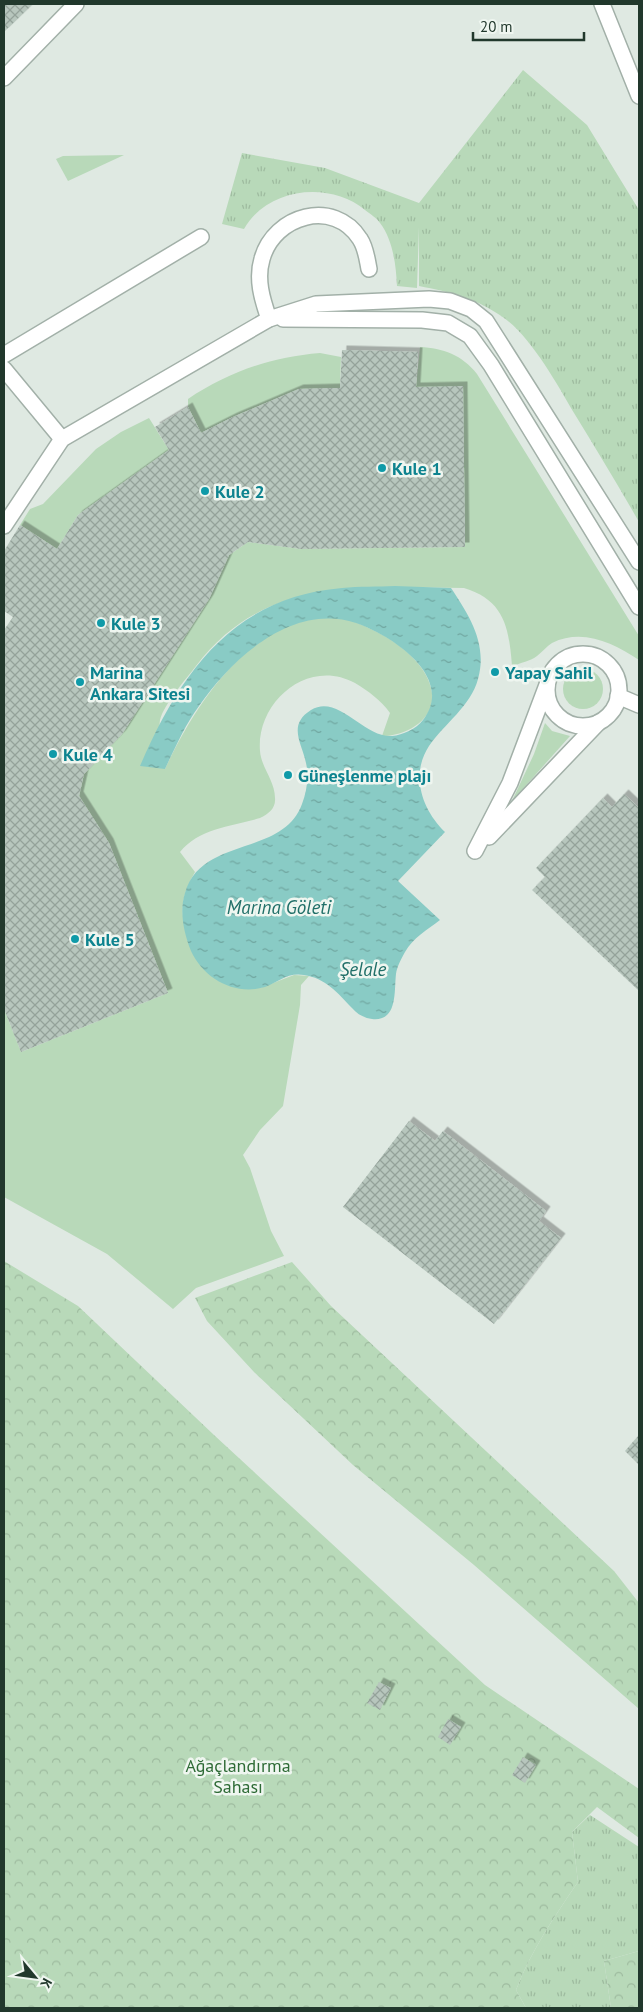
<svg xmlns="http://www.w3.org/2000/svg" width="643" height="2012" font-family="'PT Sans',sans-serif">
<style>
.grass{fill:url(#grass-tufts)}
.forest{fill:url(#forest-crowns)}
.garden{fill:#b8d9b9}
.water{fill:url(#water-ripples)}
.building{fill:url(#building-cross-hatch);filter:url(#shadow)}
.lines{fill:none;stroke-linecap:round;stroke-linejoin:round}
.service-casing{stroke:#a2b0a8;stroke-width:18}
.minor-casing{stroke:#a2b0a8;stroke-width:18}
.service{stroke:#fff;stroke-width:15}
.minor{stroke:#fff;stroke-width:15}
.culture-dot{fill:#0f9aa8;stroke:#eff6f0;stroke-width:2}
.labels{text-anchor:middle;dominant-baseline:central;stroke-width:5;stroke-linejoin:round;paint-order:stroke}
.culture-label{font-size:18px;font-weight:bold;fill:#0d838f;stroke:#eff6f0;text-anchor:start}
.park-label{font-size:18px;fill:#2e6b36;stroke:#eff6f0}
.water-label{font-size:19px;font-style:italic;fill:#206f68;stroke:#eff6f0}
</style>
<defs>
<pattern id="grass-tufts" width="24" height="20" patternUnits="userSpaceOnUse" patternTransform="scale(1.25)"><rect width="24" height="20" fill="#b8d9b9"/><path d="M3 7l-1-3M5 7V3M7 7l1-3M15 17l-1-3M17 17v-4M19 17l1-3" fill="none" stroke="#9ebb9f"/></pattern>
<pattern id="forest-crowns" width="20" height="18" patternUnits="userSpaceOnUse" patternTransform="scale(1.25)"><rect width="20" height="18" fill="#b8d9b9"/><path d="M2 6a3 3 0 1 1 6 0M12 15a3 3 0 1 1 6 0" fill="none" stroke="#9ebb9f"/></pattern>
<pattern id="water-ripples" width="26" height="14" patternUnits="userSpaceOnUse" patternTransform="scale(1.25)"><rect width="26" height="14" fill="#89cbc5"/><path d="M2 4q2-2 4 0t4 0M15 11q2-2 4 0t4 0" fill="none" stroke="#70a6a0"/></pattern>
<pattern id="building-cross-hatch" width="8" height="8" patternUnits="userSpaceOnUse" patternTransform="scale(1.25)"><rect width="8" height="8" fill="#b7c6bd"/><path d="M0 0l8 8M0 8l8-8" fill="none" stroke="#94a29a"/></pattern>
<filter id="shadow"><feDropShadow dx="4.5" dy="-4.5" stdDeviation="0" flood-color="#0004"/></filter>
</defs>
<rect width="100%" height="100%" fill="#dfe9e2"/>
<!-- grass -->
<g class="grass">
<path d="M 523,70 L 587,125 L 639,210 L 639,522 C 618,485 596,449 574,413 C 557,384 531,337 504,318 C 478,299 450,292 419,286 L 419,227 L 417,288 L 397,286 C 396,265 393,240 380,223 C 377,218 370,214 365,210 C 330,181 268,187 244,229 L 222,224 L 242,153 L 325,168 L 419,203 Z"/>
<path d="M 590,1815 L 639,1847 L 639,1951 L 604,1961 L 611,2008 L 526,2008 L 516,1990 C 531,1951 554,1917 578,1882 L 572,1832 Z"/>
</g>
<!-- forest -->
<g class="forest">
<path d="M 4,1261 L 78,1306 L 214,1435 L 485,1685 L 639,1789 L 639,1838 L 597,1807 L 572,1832 L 578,1882 C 554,1917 531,1951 516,1990 L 526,2008 L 4,2008 Z"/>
<polygon points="292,1262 331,1306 614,1571 639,1603 639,1709 474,1565 353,1465 254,1372 207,1321 195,1298"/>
<polygon points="639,1951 639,2008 611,2008 604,1961"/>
</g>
<!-- garden -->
<g class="garden">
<polygon points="124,155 68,181 56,159 63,156"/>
<path d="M 420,347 C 443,348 462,355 477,374 L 639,636 L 639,660 C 613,643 583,628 552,643 C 547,646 542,652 537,656 C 531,661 520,663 512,666 C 509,627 504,600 464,588 C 362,588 265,575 196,666 C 186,679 164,704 160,720 C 158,731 164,757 165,769 C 196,703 254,612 338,618 C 351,619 365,626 377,632 C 399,643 425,663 431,688 C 439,718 407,736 382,736 L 390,713 C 381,700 368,691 355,683 C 308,657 256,702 260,751 C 261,767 275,781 275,798 C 276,808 269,814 260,818 C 233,826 199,828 180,852 L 195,872 C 180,898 180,912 188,941 L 260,988 L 294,975 L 309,976 L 301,985 L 300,1005 L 283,1106 L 260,1130 L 243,1155 L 250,1168 L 271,1231 L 284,1256 L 196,1288 L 173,1309 L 107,1254 L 4,1197 L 4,1009 L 21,1052 L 168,993 L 109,843 L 79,796 L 84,774 L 122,734 L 209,599 L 229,555 L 248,542 L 301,549 L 465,547 L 463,387 L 416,387 Z"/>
<path d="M 320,353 L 341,357 L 340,388 L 299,389 L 233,417 L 201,433 L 188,407 L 188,399 C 228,372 271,357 320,353 Z"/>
<polygon points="149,418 169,450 78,515 57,549 20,525 30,509 43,504 96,449 121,432"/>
<circle cx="583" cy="689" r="20"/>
<polygon points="545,723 552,731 570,736 512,801 534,754"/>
</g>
<!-- water -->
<path class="water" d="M 395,586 L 451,588 C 469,615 488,644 478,679 C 471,706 444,724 429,746 C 410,775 422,810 445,832 L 398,881 L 440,920 C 427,930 413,938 405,952 C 401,959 397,967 396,974 C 394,991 398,1022 372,1019 C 364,1018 357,1014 352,1008 C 338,993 325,978 304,975 C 288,972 278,982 265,987 C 235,996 204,979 191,951 C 184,934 179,911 185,893 C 201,836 283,857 302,804 C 307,791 309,776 306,763 C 302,743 287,725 311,710 C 338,693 364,738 392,736 C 403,735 416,729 423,720 C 456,677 391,635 356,623 C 293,602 232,658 199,706 C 185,725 175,748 165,769 L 140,766 C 180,673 233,597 342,588 C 359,586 377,587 395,586 Z"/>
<!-- building -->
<g class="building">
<polygon points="4,4 33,4 4,32"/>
<polygon points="342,350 418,352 416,387 463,386 465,547 301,549 248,542 229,555 209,599 122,734 84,774 79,796 109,843 168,993 21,1052 4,1009 4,630 13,617 4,611 4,551 20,525 57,549 78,515 169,450 155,427 188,407 201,433 233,417 299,389 340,388"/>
<polygon points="624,794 639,808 639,991 532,890 545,877 536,868 603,798 612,807"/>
<polygon points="409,1121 435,1141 443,1131 546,1211 539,1221 561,1238 494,1324 343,1207"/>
<polygon points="639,1435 639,1465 625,1451"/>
<polygon points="379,1682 391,1688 380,1710 367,1703"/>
<polygon points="448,1719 461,1727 450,1745 438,1737"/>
<polygon points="523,1757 536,1765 525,1783 512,1775"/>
</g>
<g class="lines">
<!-- service casing -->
<g class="service-casing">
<g id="service">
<polyline points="4,78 76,4"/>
<path d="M 269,319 C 262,299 256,279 262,259 C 274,215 334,198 360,239 C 366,248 367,259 369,269"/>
<polyline points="4,355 201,237"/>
<polyline points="4,369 62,439"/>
<circle cx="583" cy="690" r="36"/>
<polyline points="618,696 639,705"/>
<polyline points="489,837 598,723"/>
<polyline points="475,851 510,783 547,685"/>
</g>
</g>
<!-- minor casing -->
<g class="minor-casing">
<g id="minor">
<polyline points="602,4 639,96"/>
<polyline points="283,319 422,320 448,323 470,336 491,365 639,607"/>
<polyline points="4,526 62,439 269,319 316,304 429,299 450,301 471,309 486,321 639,562"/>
</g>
</g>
<!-- service -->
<use href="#service" class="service"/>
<!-- minor -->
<use href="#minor" class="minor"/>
</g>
<!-- markers -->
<g class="culture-dot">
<circle cx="382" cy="468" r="5"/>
<circle cx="205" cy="491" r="5"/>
<circle cx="101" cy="623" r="5"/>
<circle cx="495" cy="672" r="5"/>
<circle cx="80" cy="682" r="5"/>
<circle cx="53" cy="754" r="5"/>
<circle cx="288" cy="775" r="5"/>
<circle cx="75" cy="939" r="5"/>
</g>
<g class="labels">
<!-- culture labels -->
<g class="culture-label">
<text x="392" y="468">Kule 1</text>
<text x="215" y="491">Kule 2</text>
<text x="111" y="623">Kule 3</text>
<text x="90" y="672">Marina<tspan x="90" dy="21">Ankara Sitesi</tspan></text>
<text x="505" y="672">Yapay Sahil</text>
<text x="63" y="754">Kule 4</text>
<text x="298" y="775">Güneşlenme plajı</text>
<text x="85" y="939">Kule 5</text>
</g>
<!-- park labels -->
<g class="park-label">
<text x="238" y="1765">Ağaçlandırma<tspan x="238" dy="21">Sahası</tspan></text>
</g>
<!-- water labels -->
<g class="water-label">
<text x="279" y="907">Marina Göleti</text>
<text x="363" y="969">Şelale</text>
</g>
</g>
<!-- border -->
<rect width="643" height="2012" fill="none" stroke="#21382c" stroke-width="10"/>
<!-- north arrow -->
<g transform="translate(35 1977) rotate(119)" stroke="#eff6f0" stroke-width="4" paint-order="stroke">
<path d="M0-4L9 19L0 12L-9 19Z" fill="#21382c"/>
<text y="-8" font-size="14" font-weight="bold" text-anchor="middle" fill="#21382c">K</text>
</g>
<!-- scale -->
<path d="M473 32v8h111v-8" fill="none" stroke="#21382c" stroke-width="2.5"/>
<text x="480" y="32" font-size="15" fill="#21382c" stroke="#eff6f0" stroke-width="4" paint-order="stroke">20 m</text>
</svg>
